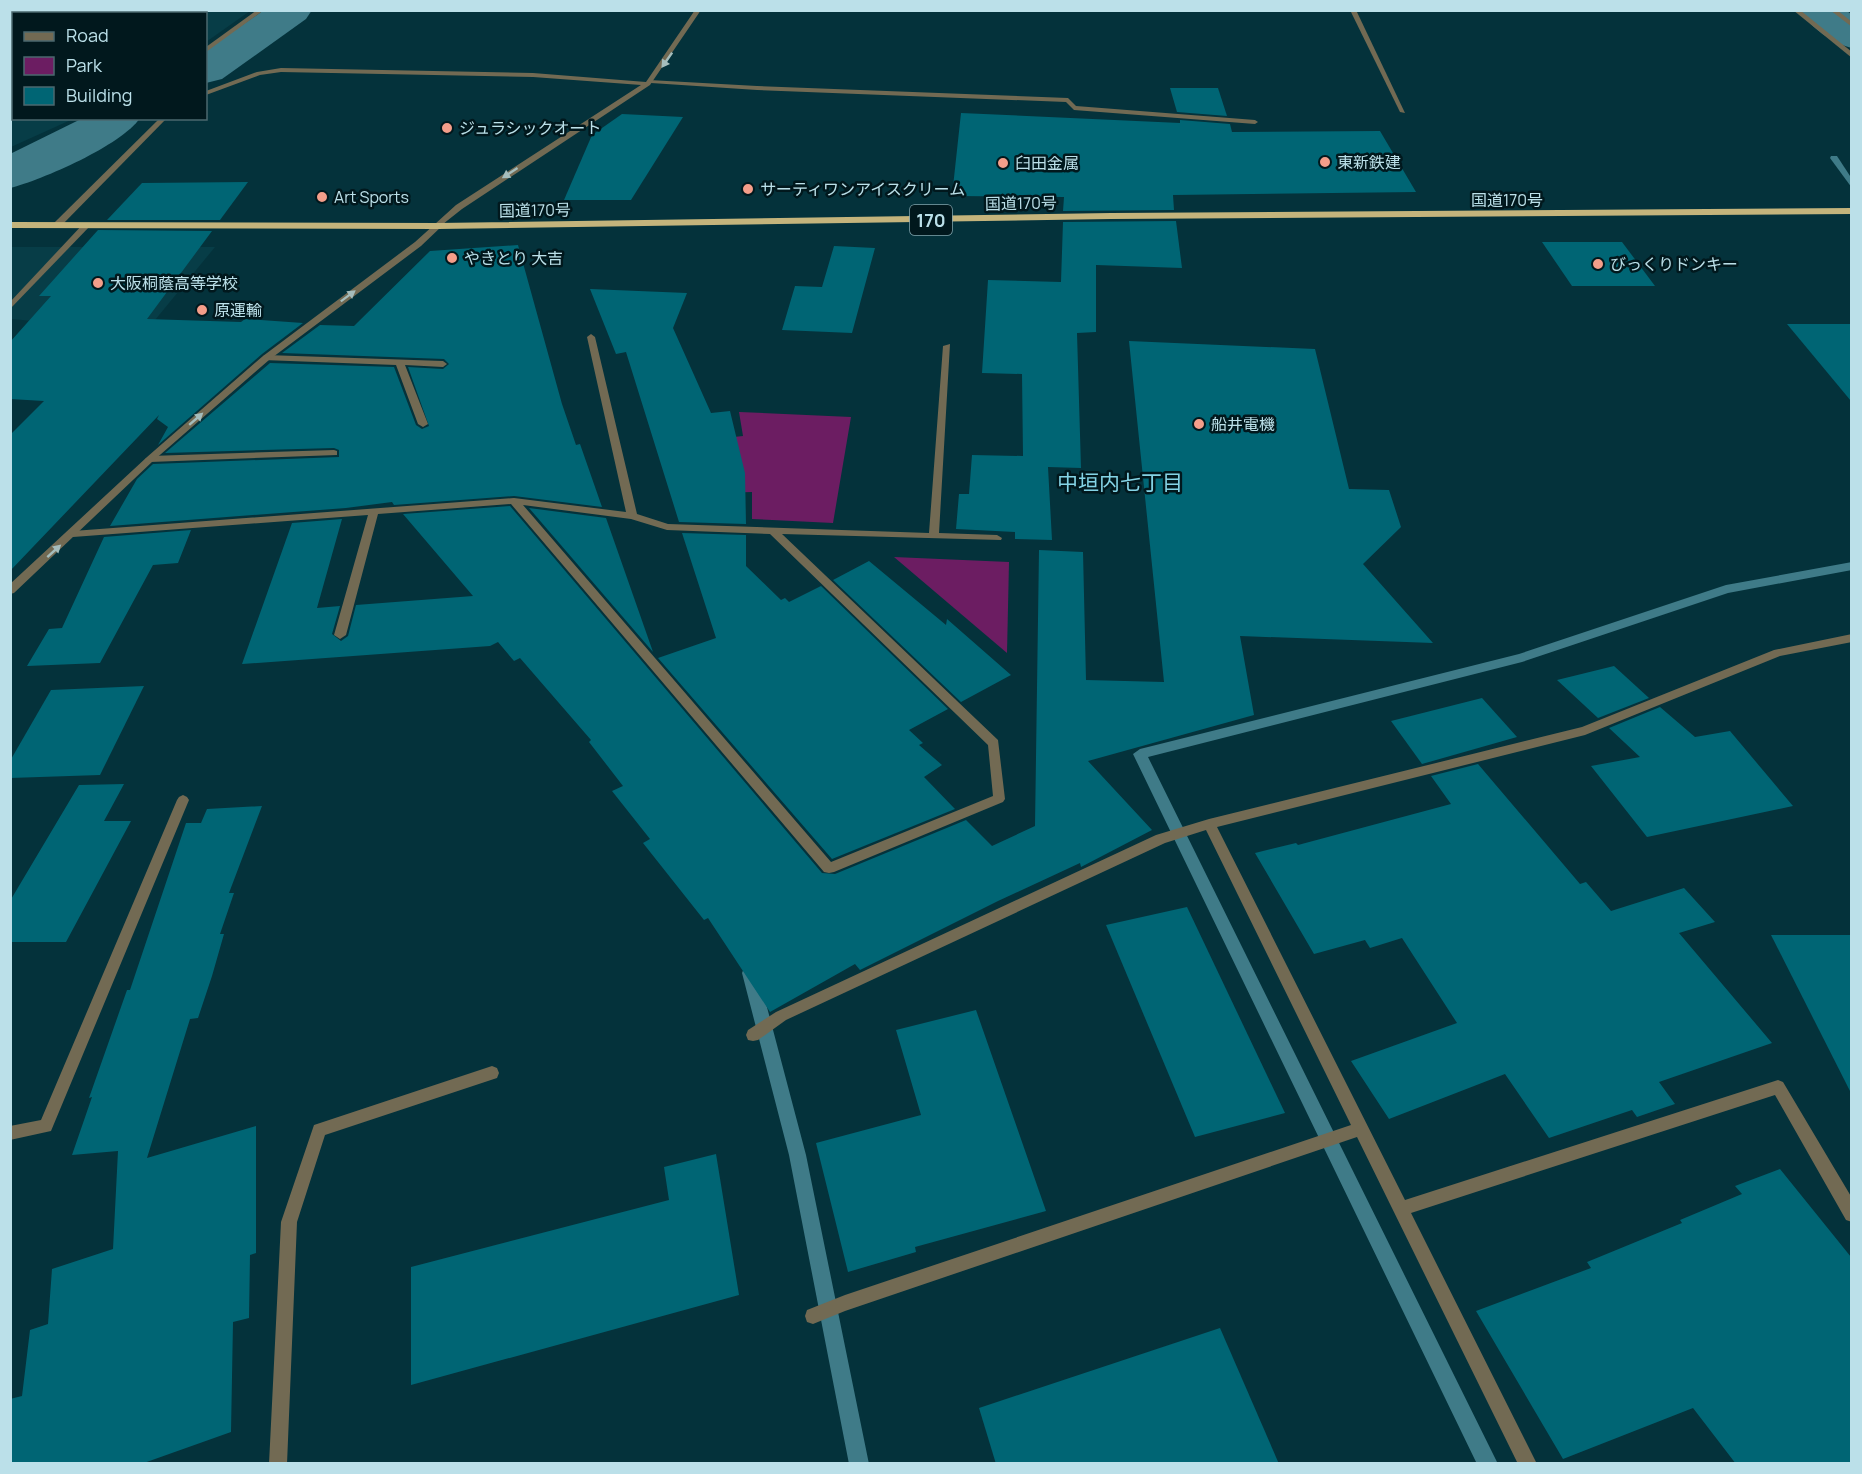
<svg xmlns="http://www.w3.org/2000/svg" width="1862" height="1474" font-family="Manrope,'Noto Sans JP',sans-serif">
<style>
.built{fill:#073d47}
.green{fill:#6c1d62}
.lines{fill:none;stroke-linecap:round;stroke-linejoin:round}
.stream{fill:#3f7b88;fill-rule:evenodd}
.river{fill:#3f7b88;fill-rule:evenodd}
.building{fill:#006574}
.service{fill:#726a53;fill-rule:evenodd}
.pedestrian{fill:#726a53;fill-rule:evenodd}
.minor{fill:#726a53;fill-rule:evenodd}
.tertiary{fill:#726a53;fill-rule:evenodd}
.trunk{fill:#c4b47c;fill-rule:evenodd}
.oneway{fill:#a5bdbc}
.poi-dot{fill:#f49e8a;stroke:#01181d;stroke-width:2}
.labels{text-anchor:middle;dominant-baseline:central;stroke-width:5;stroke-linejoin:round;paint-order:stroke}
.far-poi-label{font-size:16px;fill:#bbe0e9;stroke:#01181d;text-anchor:start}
.far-street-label{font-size:16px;fill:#bbe0e9;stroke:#01181d}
.shield{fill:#01181d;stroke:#83a4ac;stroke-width:1.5}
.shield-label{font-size:18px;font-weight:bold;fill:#bbe0e9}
.neighbourhood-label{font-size:21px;fill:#84d3e5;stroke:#01181d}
</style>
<rect width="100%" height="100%" fill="#04323b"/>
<!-- built -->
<g class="built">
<polygon points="10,11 11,10 250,11 206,42 206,14 14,14 14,118 73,119 11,147"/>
<polygon points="11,247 215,247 146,331 11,319"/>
</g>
<!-- green -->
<g class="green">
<polygon points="739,412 851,417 833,523 752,519 752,492 720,493 716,439 743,436"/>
<polygon points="894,557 1009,562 1007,653"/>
</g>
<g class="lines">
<!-- stream -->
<g class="stream">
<polygon points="1831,156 1837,156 1852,179 1852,188 1830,158"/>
<polygon points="1852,562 1852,570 1728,593 1522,662 1148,757 1498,1464 1477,1464 1133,754 1140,749 1519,654 1726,585"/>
<polygon points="750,966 756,968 758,973 806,1155 869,1464 849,1464 789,1155 742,973 744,968"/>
</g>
<!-- river -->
<g class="river">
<polygon points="264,10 312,10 306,19 222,79 206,83 206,50"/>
<path d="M 1799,10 L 1846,10 L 1852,15 L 1852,48 C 1832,43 1811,28 1799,10 Z"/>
<path d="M 83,118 L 140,118 C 122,145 42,180 10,188 L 10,154 Z"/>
</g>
</g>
<!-- building -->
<g class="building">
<polygon points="1170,88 1218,88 1227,116 1177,112"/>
<polygon points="961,113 1180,123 1180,120 1230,124 1232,132 1380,131 1416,192 1173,195 1174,210 1063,211 1064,197 952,196"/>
<polygon points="622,114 683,117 631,200 564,200 592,135"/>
<polygon points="248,182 220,220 107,220 142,183"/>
<polygon points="1176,221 1182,268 1096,265 1096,332 1077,333 1081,468 1048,467 1052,540 1015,539 1015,532 956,529 959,494 969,494 972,455 1023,456 1022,374 982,373 988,280 1061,282 1063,222"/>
<polygon points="98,230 212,231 147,319 241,322 245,319 303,323 262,354 158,445 168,427 157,419 159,415 10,571 10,435 44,401 10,399 10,342 51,296 39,296"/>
<polygon points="1542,242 1622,242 1655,286 1572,286"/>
<polygon points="518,245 562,404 576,445 580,444 602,507 514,496 394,505 392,502 346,508 110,526 137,479 153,464 339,457 339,450 334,448 165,453 270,363 394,367 416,425 422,429 429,426 408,367 443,369 449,364 444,359 282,353 320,325 354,326 430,251"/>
<polygon points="834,246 875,248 852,333 782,330 795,286 822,287"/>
<polygon points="590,289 687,293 673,328 711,413 730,411 745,473 746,524 679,522 626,352 616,354"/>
<polygon points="1787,324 1851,324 1851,401"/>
<polygon points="1129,341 1315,349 1349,489 1389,490 1401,527 1363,564 1433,643 1240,636 1254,715 1088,761 1152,830 1081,867 1080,863 998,901 860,970 855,964 770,1012 708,918 704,920 643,843 650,839 612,791 623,786 589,742 591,740 520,658 514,661 498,642 490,646 242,664 292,523 342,519 317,608 340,606 332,634 341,641 348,636 356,605 473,596 403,514 510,506 822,873 835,874 966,820 992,846 1035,826 1039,550 1083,552 1086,680 1164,682"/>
<polygon points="529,508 606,518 653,652"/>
<polygon points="191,530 178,563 153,565 100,663 27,666 49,629 62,628 104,537"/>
<polygon points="682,533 746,535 746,566 781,600 785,598 789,602 821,586 948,709 909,730 923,743 919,745 942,765 924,777 955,809 832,859 658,658 716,638"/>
<polygon points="869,561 946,625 947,619 1011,675 961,702 833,580"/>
<polygon points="1614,666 1649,698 1598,718 1557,680"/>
<polygon points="144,686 100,775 10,778 10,761 51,690"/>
<polygon points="1482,698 1517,737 1422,764 1391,721"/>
<polygon points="1660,707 1695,737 1730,731 1793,806 1647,837 1591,766 1640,757 1609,728"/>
<polygon points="1478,764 1580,884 1586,882 1611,911 1684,888 1715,922 1679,933 1772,1043 1659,1082 1675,1104 1637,1117 1632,1110 1549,1138 1505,1074 1389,1119 1351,1061 1457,1023 1402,938 1370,948 1365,940 1314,954 1255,853 1296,843 1298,845 1451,804 1431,776"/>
<polygon points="124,784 104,821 131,821 66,942 10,942 10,901 79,785"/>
<polygon points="262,806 229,893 234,893 220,934 224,934 212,976 198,1018 190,1019 147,1158 256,1126 256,1253 250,1255 249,1318 233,1322 231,1432 141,1464 10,1464 10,1399 22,1396 30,1330 48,1324 52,1269 113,1249 118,1151 72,1155 92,1097 89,1098 127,990 130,990 186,823 201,823 207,809"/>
<polygon points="1187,907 1285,1113 1195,1137 1106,925"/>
<polygon points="1771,935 1851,935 1851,1093"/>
<polygon points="976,1010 1046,1211 915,1247 916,1252 848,1272 816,1143 921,1115 896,1030"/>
<polygon points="716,1154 739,1295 411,1385 411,1267 669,1200 664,1167"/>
<polygon points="1780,1169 1851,1257 1851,1464 1736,1464 1693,1408 1563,1459 1476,1311 1591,1268 1587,1262 1682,1223 1680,1220 1742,1194 1735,1186"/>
<polygon points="1220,1328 1279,1464 996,1464 979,1408"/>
</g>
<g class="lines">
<!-- service -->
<g class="service">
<polygon points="1350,10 1356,10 1405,113 1400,112"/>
<polygon points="649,80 757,86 1068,98 1076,106 1255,120 1258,122 1255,124 1074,110 1066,102 757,90 651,83 649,82"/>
</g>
<!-- pedestrian -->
<polygon class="pedestrian" points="257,10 264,10 206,52 206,47"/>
<!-- minor -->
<g class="minor">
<polygon points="695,10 701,10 650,85 462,209 438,228 434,226 435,224 456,205 641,85 533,77 281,72 260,75 206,95 206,91 257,72 281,68 533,73 646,82"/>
<polygon points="1830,10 1837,10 1852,22 1852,27"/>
<polygon points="160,118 167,118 60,227 54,227 54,223"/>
<polygon points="84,223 91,225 10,309 10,302"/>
<path d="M 591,334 L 595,337 L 637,514 L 668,524 L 929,533 L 943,346 L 950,344 L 939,533 L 997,535 L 1002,538 L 1001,540 L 782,534 L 998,740 L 1005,799 L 1003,802 L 834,872 L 829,873 L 824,872 L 511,504 L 378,514 L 346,635 L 340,639 L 334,635 L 368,515 L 73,537 L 68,534 L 73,531 L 514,498 L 626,512 L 587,337 ZM 523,505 L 631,519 L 667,530 L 770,534 L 988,745 L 993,796 L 831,862 Z"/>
<polygon points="266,355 443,361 447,364 443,367 405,365 428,424 423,427 418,424 396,365 263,360 263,356"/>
<polygon points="334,450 337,451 337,455 150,462 145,459 150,456"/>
<polygon points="1852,634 1852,642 1780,656 1585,735 1217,827 1405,1200 1778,1080 1783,1082 1852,1198 1852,1222 1846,1220 1775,1095 1411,1213 1537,1464 1518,1464 1357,1137 845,1311 813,1324 807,1322 805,1316 807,1310 845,1295 1351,1125 1206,830 1165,843 786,1020 758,1040 753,1041 748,1040 746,1035 748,1030 776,1012 1156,835 1209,819 1582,727 1774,650"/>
<polygon points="183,795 187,797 189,800 51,1131 10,1140 10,1126 41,1120 177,800 179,797"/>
<polygon points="492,1066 497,1068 499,1073 497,1078 325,1135 297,1222 287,1464 269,1464 281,1222 314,1125"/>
</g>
<!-- tertiary -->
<g class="tertiary">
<polygon points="1793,10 1800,10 1852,52 1852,58"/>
<polygon points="435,224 442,226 421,246 269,360 153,461 14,593 10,594 10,584 147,457 263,356 415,242"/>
</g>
<!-- trunk -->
<polygon class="trunk" points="1852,208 1852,214 1111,219 438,229 10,228 10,222 438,223 1111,213"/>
</g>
<!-- one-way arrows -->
<defs><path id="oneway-solid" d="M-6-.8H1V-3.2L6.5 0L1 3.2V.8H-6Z" transform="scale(1.5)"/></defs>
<g class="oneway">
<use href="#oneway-solid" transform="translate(667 60) rotate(125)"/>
<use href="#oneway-solid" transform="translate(510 173) rotate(147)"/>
<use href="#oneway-solid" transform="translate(348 296) rotate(-37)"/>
<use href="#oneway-solid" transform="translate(196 419) rotate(-41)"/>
<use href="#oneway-solid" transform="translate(54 551) rotate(-42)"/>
</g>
<!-- markers -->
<g class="poi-dot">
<circle cx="447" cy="128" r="6"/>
<circle cx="1325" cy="162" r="6"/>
<circle cx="1003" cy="163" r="6"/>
<circle cx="748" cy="189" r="6"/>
<circle cx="322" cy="197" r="6"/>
<circle cx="452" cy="258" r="6"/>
<circle cx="1598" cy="264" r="6"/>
<circle cx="98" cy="283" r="6"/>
<circle cx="202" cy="310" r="6"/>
<circle cx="1199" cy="424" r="6"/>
</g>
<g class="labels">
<!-- far-poi labels -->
<g class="far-poi-label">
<text x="459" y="128">ジュラシックオート</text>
<text x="1337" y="162">東新鉄建</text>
<text x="1015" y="163">臼田金属</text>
<text x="760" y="189">サーティワンアイスクリーム</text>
<text x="334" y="197">Art Sports</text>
<text x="464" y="258">やきとり 大吉</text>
<text x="1610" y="264">びっくりドンキー</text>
<text x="110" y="283">大阪桐蔭高等学校</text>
<text x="214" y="310">原運輸</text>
<text x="1211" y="424">船井電機</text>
</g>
<!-- far-street labels -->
<g class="far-street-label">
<text x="1507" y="200">国道170号</text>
<text transform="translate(1021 203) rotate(-1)">国道170号</text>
<text transform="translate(535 210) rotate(-1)">国道170号</text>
</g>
<!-- shield labels -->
<rect class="shield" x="910" y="205" width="42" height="30" rx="4.5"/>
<g class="shield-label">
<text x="931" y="220">170</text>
</g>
<!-- neighbourhood labels -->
<g class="neighbourhood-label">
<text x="1120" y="482">中垣内七丁目</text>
</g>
</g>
<!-- border -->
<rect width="1862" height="1474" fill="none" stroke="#bbe0e9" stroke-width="24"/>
<!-- legend -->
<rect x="12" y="12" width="195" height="108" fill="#01181d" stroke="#4b686f" stroke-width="1.5"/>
<rect x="24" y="32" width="30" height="9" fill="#726a53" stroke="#4b686f" stroke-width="1.5"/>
<text x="66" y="42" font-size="18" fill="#bbe0e9">Road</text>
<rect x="24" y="57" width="30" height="18" fill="#6c1d62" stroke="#4b686f" stroke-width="1.5"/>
<text x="66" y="72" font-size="18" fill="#bbe0e9">Park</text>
<rect x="24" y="87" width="30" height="18" fill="#006574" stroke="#4b686f" stroke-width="1.5"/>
<text x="66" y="102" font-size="18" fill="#bbe0e9">Building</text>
</svg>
